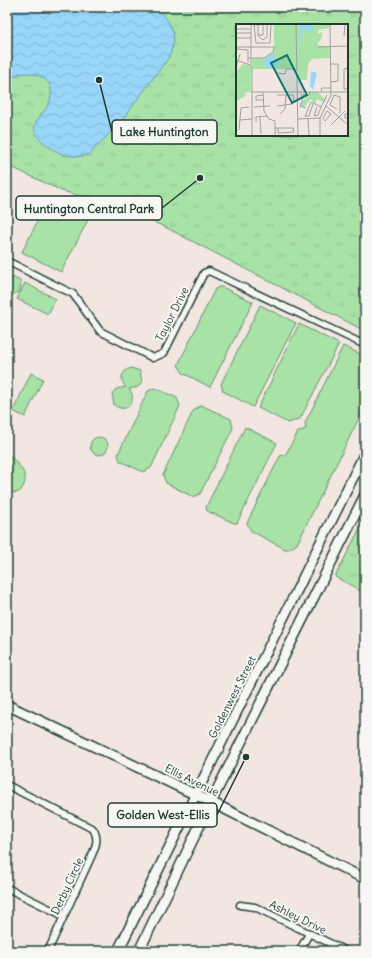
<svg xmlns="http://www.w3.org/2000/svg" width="372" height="958" font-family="Delius,sans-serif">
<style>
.grass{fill:#a9e2a6;stroke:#64906d}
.park{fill:url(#park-tufts);stroke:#64906d;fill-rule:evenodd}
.water{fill:url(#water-waves);stroke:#6899ab}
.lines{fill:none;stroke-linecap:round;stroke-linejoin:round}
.street-casing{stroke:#1f3d34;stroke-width:9}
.secondary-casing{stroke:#1f3d34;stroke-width:12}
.street{stroke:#f6f6f2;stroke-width:6}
.secondary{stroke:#f6f6f2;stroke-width:9}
.labels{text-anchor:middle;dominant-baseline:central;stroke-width:4;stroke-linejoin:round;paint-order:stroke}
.street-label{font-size:11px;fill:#1f3d34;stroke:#f6f6f2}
.inset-road{fill:none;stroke:#9ea29c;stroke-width:1}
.view{fill:#0f766e;fill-opacity:0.15;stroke:#0f766e;stroke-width:2}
.inset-edge{fill:none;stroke:#1f3d34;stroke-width:2}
.leader{fill:none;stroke:#1f3d34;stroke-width:1.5}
.callout-dot{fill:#1f3d34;stroke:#f6f6f2;stroke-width:1.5}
.callout{fill:#f6f6f2;stroke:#1f3d34;stroke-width:1.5}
.callout-label{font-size:12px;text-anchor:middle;font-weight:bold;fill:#1f3d34}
</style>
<defs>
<pattern id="park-tufts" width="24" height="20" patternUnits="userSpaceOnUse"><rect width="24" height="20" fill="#a9e2a6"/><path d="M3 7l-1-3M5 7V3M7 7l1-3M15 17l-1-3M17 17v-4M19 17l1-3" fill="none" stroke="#91c390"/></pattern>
<pattern id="water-waves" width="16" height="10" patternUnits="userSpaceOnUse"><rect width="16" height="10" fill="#99d6fa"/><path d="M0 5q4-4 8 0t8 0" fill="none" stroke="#83b9d7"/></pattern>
</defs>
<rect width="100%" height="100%" fill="#f2e6e1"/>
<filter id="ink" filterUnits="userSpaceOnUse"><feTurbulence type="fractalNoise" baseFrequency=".025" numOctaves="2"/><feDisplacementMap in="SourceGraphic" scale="8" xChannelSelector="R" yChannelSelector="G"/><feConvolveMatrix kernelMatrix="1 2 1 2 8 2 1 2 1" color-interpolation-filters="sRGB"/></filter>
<g filter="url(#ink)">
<!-- grass -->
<g class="grass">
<polygon points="48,200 88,220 61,272 22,252"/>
<polygon points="12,277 20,281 21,286 19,292 11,295 7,293 7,279"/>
<polygon points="25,283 56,299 48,314 17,299"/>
<polygon points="219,287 222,287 253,302 210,387 183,373 178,365 215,289"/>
<polygon points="260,305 296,323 253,407 223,391 221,384"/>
<polygon points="299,324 339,344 300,419 288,423 258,408"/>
<polygon points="343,346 365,356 365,406 297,544 289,549 285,549 251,531 247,523 280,456 286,454 298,432 306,429 305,423"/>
<path d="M 131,368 L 140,371 L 142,382 L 138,387 L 129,389 C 138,400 127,415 114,405 L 112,394 L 116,389 L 126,387 C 119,380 121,371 131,368 Z"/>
<polygon points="31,373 43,379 25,417 13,411"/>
<polygon points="155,388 177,398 180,406 151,468 143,472 120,461 118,454 148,391"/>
<polygon points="201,405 231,419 233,428 200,494 193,497 166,483 163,475 193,411"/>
<polygon points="245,427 277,443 237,523 234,523 207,511 206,507"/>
<circle cx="99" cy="446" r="9"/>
<path d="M 7,453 C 18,464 34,477 19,492 L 7,494 Z"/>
</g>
<!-- park -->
<g class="park">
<path d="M 7,7 L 365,7 L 365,331 L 163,226 L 104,202 L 62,191 L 7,165 ZM 237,25 L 347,25 L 347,135 L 237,135 Z"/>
<polygon points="365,518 365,595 355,587 335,577"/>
</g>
<!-- water -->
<path class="water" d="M 7,7 L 157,7 C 172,26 179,33 169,57 L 123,119 L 89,155 C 78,158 64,156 54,150 C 10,122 55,118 51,89 C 50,76 25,69 15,76 C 12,78 10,82 7,85 Z"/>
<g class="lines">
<!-- street casing -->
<g class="street-casing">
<g id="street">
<polyline points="7,261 73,294 100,331 153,358 164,353 204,273 209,271 365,345"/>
<path d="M 7,785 L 93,829 C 99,838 96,846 92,855 L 48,951"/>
<polyline points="7,888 64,916"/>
<polyline points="240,905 255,907 346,951"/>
<polyline points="299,951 309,934"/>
</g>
</g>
<!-- secondary casing -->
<g class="secondary-casing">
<g id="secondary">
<polyline points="7,705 211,802 365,879"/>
<polyline points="118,951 365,453"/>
<polyline points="139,951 211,802 365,495"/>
</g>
</g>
<!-- street -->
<use href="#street" class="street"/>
<!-- secondary -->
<use href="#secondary" class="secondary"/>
</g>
</g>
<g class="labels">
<!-- street labels -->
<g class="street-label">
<text transform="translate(172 314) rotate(-63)">Taylor Drive</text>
<text transform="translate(232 697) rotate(-63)">Goldenwest Street</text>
<text transform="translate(192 780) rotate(26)">Ellis Avenue</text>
<text transform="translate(67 886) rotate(-65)">Derby Circle</text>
<text transform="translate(298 917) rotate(26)">Ashley Drive</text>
</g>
</g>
<!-- overview -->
<g transform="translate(236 24)">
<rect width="112" height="112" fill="#f2e6e1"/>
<path d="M 15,62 L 15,68 L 10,68 L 8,73 L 0,77 L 0,74 L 5,73 L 5,63 Z" fill="#a9e2a6"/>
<path d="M 74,68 L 82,68 L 90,76 L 89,78 L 80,75 L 80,78 L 79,81 L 75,75 L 68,83 L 65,82 L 65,79 Z" fill="#a9e2a6"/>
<path d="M 7,40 L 15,42 L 15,62 L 5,63 L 5,74 L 0,74 L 0,48 Z" fill="#a9e2a6"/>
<path d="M 38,0 L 93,0 L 93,4 L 82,6 L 82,10 L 86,8 L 86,13 L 81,21 L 94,23 L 94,34 L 76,35 L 72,40 L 71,56 L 62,56 L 61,45 L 16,45 L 16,35 L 28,34 L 38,28 Z" fill="#a9e2a6"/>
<path d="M 64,0 L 77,2 L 76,7 L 63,5 L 66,11 L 65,19 L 63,13 L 63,2 ZM 37,29 L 38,35 L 43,36 L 42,43 L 39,41 L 37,44 L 31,44 L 27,37 ZM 75,47 L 81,49 L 77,66 L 74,62 Z" fill="#99d6fa"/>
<path class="inset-road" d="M 15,0 L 15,44M 60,0 L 62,112M 22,1 L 22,12 L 27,16M 0,5 L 14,5M 0,9 L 15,9M 22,11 L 27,11 L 27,0M 108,12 L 109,0M 0,14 L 15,14M 27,16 L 31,13 L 31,0M 20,19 L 18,1 L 37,0M 20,19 L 34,19M 34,19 L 35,0M 0,23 L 38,23M 82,23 L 112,22M 0,25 L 12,26 L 12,39M 12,34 L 28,34 L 37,28 L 38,23M 0,36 L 14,41M 94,40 L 102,40 L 102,57 L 95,58M 16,43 L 16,112M 0,44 L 4,30M 112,44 L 108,45 L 108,65 L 112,65M 40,49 L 49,50 L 50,45 L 61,45M 85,67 L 86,64 L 95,64M 16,68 L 111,68M 27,68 L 28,87 L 33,95 L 39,97 L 39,112M 27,71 L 20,72 L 20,76 L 27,76M 41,71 L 57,71 L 58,78 L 56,80 L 41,82M 65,71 L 73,71 L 74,67M 68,71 L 64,82 L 70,84M 90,82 L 112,101M 18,83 L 34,82M 81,83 L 78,92 L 82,91 L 85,83M 101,85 L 94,81 L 98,71 L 104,73 L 104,89M 91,87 L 95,90 L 89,97 L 87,94 ZM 112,87 L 112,94 L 109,94 L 109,90 L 112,90M 44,90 L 49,85 L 50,71M 69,92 L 73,92 L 77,80M 24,93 L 25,110M 69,93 L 75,78 L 85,83 L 91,71M 84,93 L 84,112M 72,94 L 73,112M 84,94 L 95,71 L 94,0M 62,95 L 84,94M 4,96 L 16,95M 20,98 L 20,93 L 31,92M 95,101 L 109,87M 39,104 L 57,104 L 58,108 L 42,109 L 42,104M 3,106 L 5,84 L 13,83"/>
<path class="view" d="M 51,31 L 71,71 L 56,79 L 35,39 Z"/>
<rect width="112" height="112" class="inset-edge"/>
</g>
<!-- callouts -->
<path class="leader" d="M99 80L112 132M200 178L162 208M246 757L217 815"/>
<g class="callout-dot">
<circle cx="99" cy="80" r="4"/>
<circle cx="200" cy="178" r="4"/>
<circle cx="246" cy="757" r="4"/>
</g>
<g class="callout">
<rect x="112" y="120" width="105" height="24" rx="4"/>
<rect x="16" y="196" width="146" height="24" rx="4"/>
<rect x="108" y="803" width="109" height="24" rx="4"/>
</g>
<g class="callout-label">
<text x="164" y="136">Lake Huntington</text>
<text x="89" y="213">Huntington Central Park</text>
<text x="163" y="819">Golden West-Ellis</text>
</g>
<!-- margin -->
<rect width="372" height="958" fill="none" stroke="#f6f6f2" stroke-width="24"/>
<rect x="12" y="12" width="348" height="934" fill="none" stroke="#1f3d34" stroke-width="1.5" filter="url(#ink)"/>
</svg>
